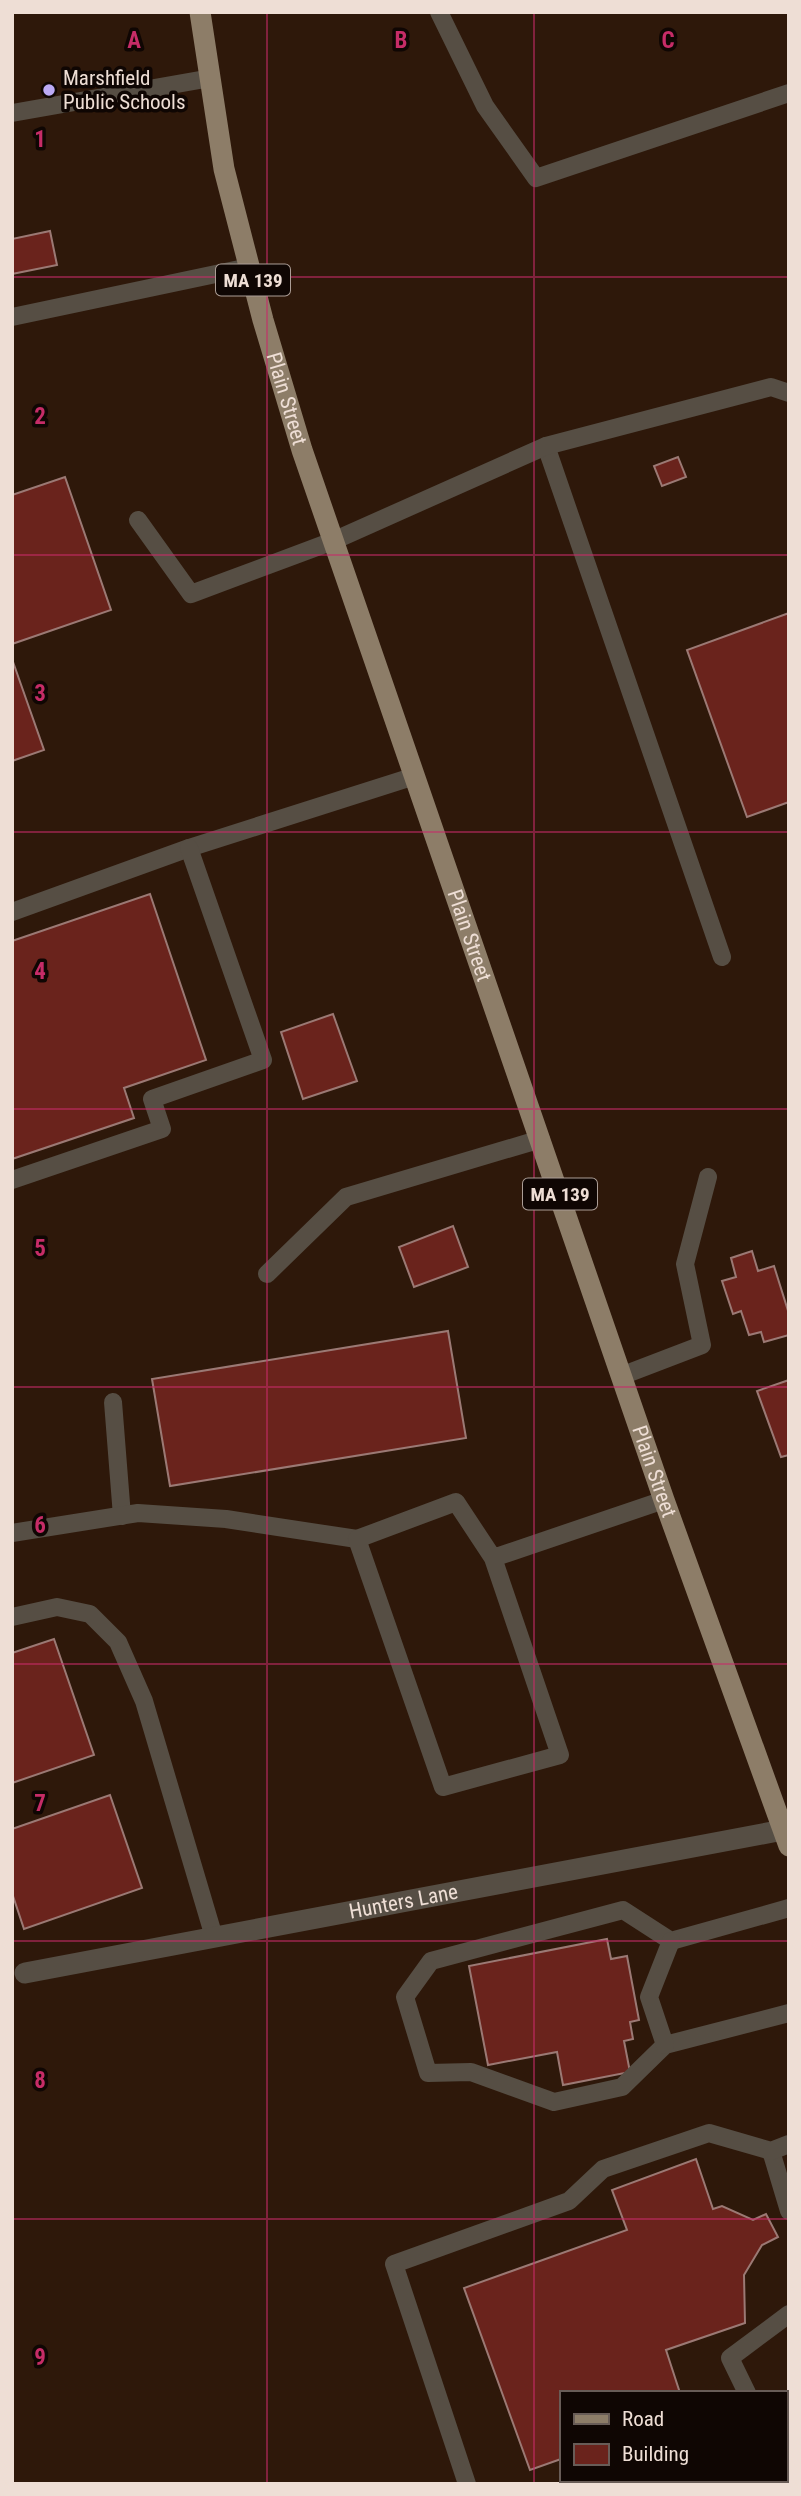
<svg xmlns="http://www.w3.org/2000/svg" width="801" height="2496" font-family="'Roboto Condensed',sans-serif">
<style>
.building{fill:#6a231c;stroke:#9b7974;stroke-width:2}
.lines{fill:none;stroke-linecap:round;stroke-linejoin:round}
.service{stroke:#564e44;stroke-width:18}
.minor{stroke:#564e44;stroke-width:21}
.primary{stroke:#8d7d68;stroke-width:21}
.grid{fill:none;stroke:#c62c67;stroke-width:2;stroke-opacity:0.55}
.poi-dot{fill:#bcaaf5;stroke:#0f0603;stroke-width:2.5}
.labels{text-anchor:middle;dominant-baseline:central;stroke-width:7;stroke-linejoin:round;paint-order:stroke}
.shield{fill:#0f0603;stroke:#ab9d96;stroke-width:2}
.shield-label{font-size:19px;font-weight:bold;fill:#eeded5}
.poi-label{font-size:21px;fill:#eeded5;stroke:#0f0603;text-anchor:start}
.street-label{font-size:21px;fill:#eeded5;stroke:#0f0603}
.grid-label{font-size:23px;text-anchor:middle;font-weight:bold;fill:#c62c67;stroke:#0f0603;stroke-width:7;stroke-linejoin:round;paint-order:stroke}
</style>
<rect width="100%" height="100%" fill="#2e180a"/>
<!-- building -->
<g class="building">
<polygon points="50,231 57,265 12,274 12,239"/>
<polygon points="678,457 686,477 662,486 654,466"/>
<polygon points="65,477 111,610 12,644 12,495"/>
<polygon points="789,613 789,802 747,817 687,650"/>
<polygon points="12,659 44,750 12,761"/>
<polygon points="150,894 206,1060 124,1088 134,1118 12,1159 12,941"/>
<polygon points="333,1014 357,1081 303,1099 281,1032"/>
<polygon points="453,1226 468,1267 414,1287 399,1247"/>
<polygon points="752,1251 758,1271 774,1266 789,1314 789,1335 764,1342 761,1332 749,1335 741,1311 733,1314 722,1281 736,1277 731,1258"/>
<polygon points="448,1331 466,1438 170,1486 152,1379"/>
<polygon points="789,1380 789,1455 781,1457 757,1391"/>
<polygon points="54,1639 94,1755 12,1783 12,1653"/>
<polygon points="110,1795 142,1888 24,1929 12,1893 12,1829"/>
<polygon points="607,1939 611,1959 627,1956 639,2020 630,2022 633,2039 624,2041 630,2072 563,2085 557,2052 488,2065 469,1966"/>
<polygon points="696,2159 713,2209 722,2206 753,2220 766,2214 778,2237 762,2245 744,2275 745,2323 666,2350 680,2393 561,2393 561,2459 530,2470 464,2288 627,2230 612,2190"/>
</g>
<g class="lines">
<!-- service -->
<g class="service">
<polyline points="439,12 485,106 536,178 789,93"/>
<polyline points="12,113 211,78"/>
<polyline points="12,317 249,267"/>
<polyline points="546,446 722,957"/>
<polyline points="138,520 191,594 333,541 546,446 771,387 789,393"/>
<polyline points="12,912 189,848 415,776"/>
<polyline points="12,1180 162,1129 152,1099 263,1060 189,848"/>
<polyline points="267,1274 346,1197 541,1139"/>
<polyline points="621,1376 702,1345 685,1264 708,1177"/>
<polyline points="113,1402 122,1516"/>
<polyline points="12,1533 138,1513 226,1519 357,1539"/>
<polyline points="493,1558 456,1502 357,1539 443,1787 560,1755 493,1558 664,1500"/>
<polyline points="12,1617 57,1607 90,1614 118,1642 144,1701 214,1937"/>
<polyline points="789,1908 671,1941 623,1910 431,1961 405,1997 428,2073 471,2072 554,2102 622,2087 665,2045 789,2013"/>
<polyline points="665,2045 649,1997 671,1941"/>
<polyline points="771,2151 789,2211"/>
<polyline points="747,2393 730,2358 789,2314"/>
<polyline points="785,2469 789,2476"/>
<polyline points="467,2484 394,2264 569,2201 603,2169 709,2133 771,2151 789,2144"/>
</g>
<!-- minor -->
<path class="minor" id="s1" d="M 25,1973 L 783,1830"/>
<!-- primary -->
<path class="primary" id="s2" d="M 200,12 L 224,169 L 263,320 L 302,450 L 664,1500 L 789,1846"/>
</g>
<!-- grid -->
<path class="grid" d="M 267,12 L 267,2484M 534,12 L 534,2484M 12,277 L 789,277M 12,555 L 789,555M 12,832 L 789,832M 12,1109 L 789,1109M 12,1387 L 789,1387M 12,1664 L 789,1664M 12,1941 L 789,1941M 12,2219 L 789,2219"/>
<!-- markers -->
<circle class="poi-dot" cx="49" cy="90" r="7"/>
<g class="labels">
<!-- shield labels -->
<g class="shield">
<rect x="216" y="264.5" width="74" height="31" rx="5"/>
<rect x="523" y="1178.5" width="74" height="31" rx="5"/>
</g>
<g class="shield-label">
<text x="253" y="280">MA 139</text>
<text x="560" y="1194">MA 139</text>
</g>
<!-- poi labels -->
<g class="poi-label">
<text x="63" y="78">Marshfield<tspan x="63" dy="24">Public Schools</tspan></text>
</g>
<!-- street labels -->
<g class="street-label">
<text stroke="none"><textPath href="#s2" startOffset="397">Plain Street</textPath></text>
<text stroke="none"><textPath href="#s2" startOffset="964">Plain Street</textPath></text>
<text stroke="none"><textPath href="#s2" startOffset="1531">Plain Street</textPath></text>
<text stroke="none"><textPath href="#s1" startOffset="385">Hunters Lane</textPath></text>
</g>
</g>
<g class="grid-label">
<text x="134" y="48">A</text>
<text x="401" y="48">B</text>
<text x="668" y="48">C</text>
<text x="40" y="147">1</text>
<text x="40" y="424">2</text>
<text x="40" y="701">3</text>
<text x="40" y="979">4</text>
<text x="40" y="1256">5</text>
<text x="40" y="1533">6</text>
<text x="40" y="1811">7</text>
<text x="40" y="2088">8</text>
<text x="40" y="2365">9</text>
</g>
<!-- border -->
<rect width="801" height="2496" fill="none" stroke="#eeded5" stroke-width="28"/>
<!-- legend -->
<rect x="560" y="2391" width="228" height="91" fill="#0f0603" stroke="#685c57" stroke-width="2"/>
<rect x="574" y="2414" width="35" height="10" fill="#8d7d68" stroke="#685c57" stroke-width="2"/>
<text x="622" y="2426" font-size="21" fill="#eeded5">Road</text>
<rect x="574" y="2444" width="35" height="21" fill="#6a231c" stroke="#685c57" stroke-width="2"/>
<text x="622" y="2461" font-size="21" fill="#eeded5">Building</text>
</svg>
